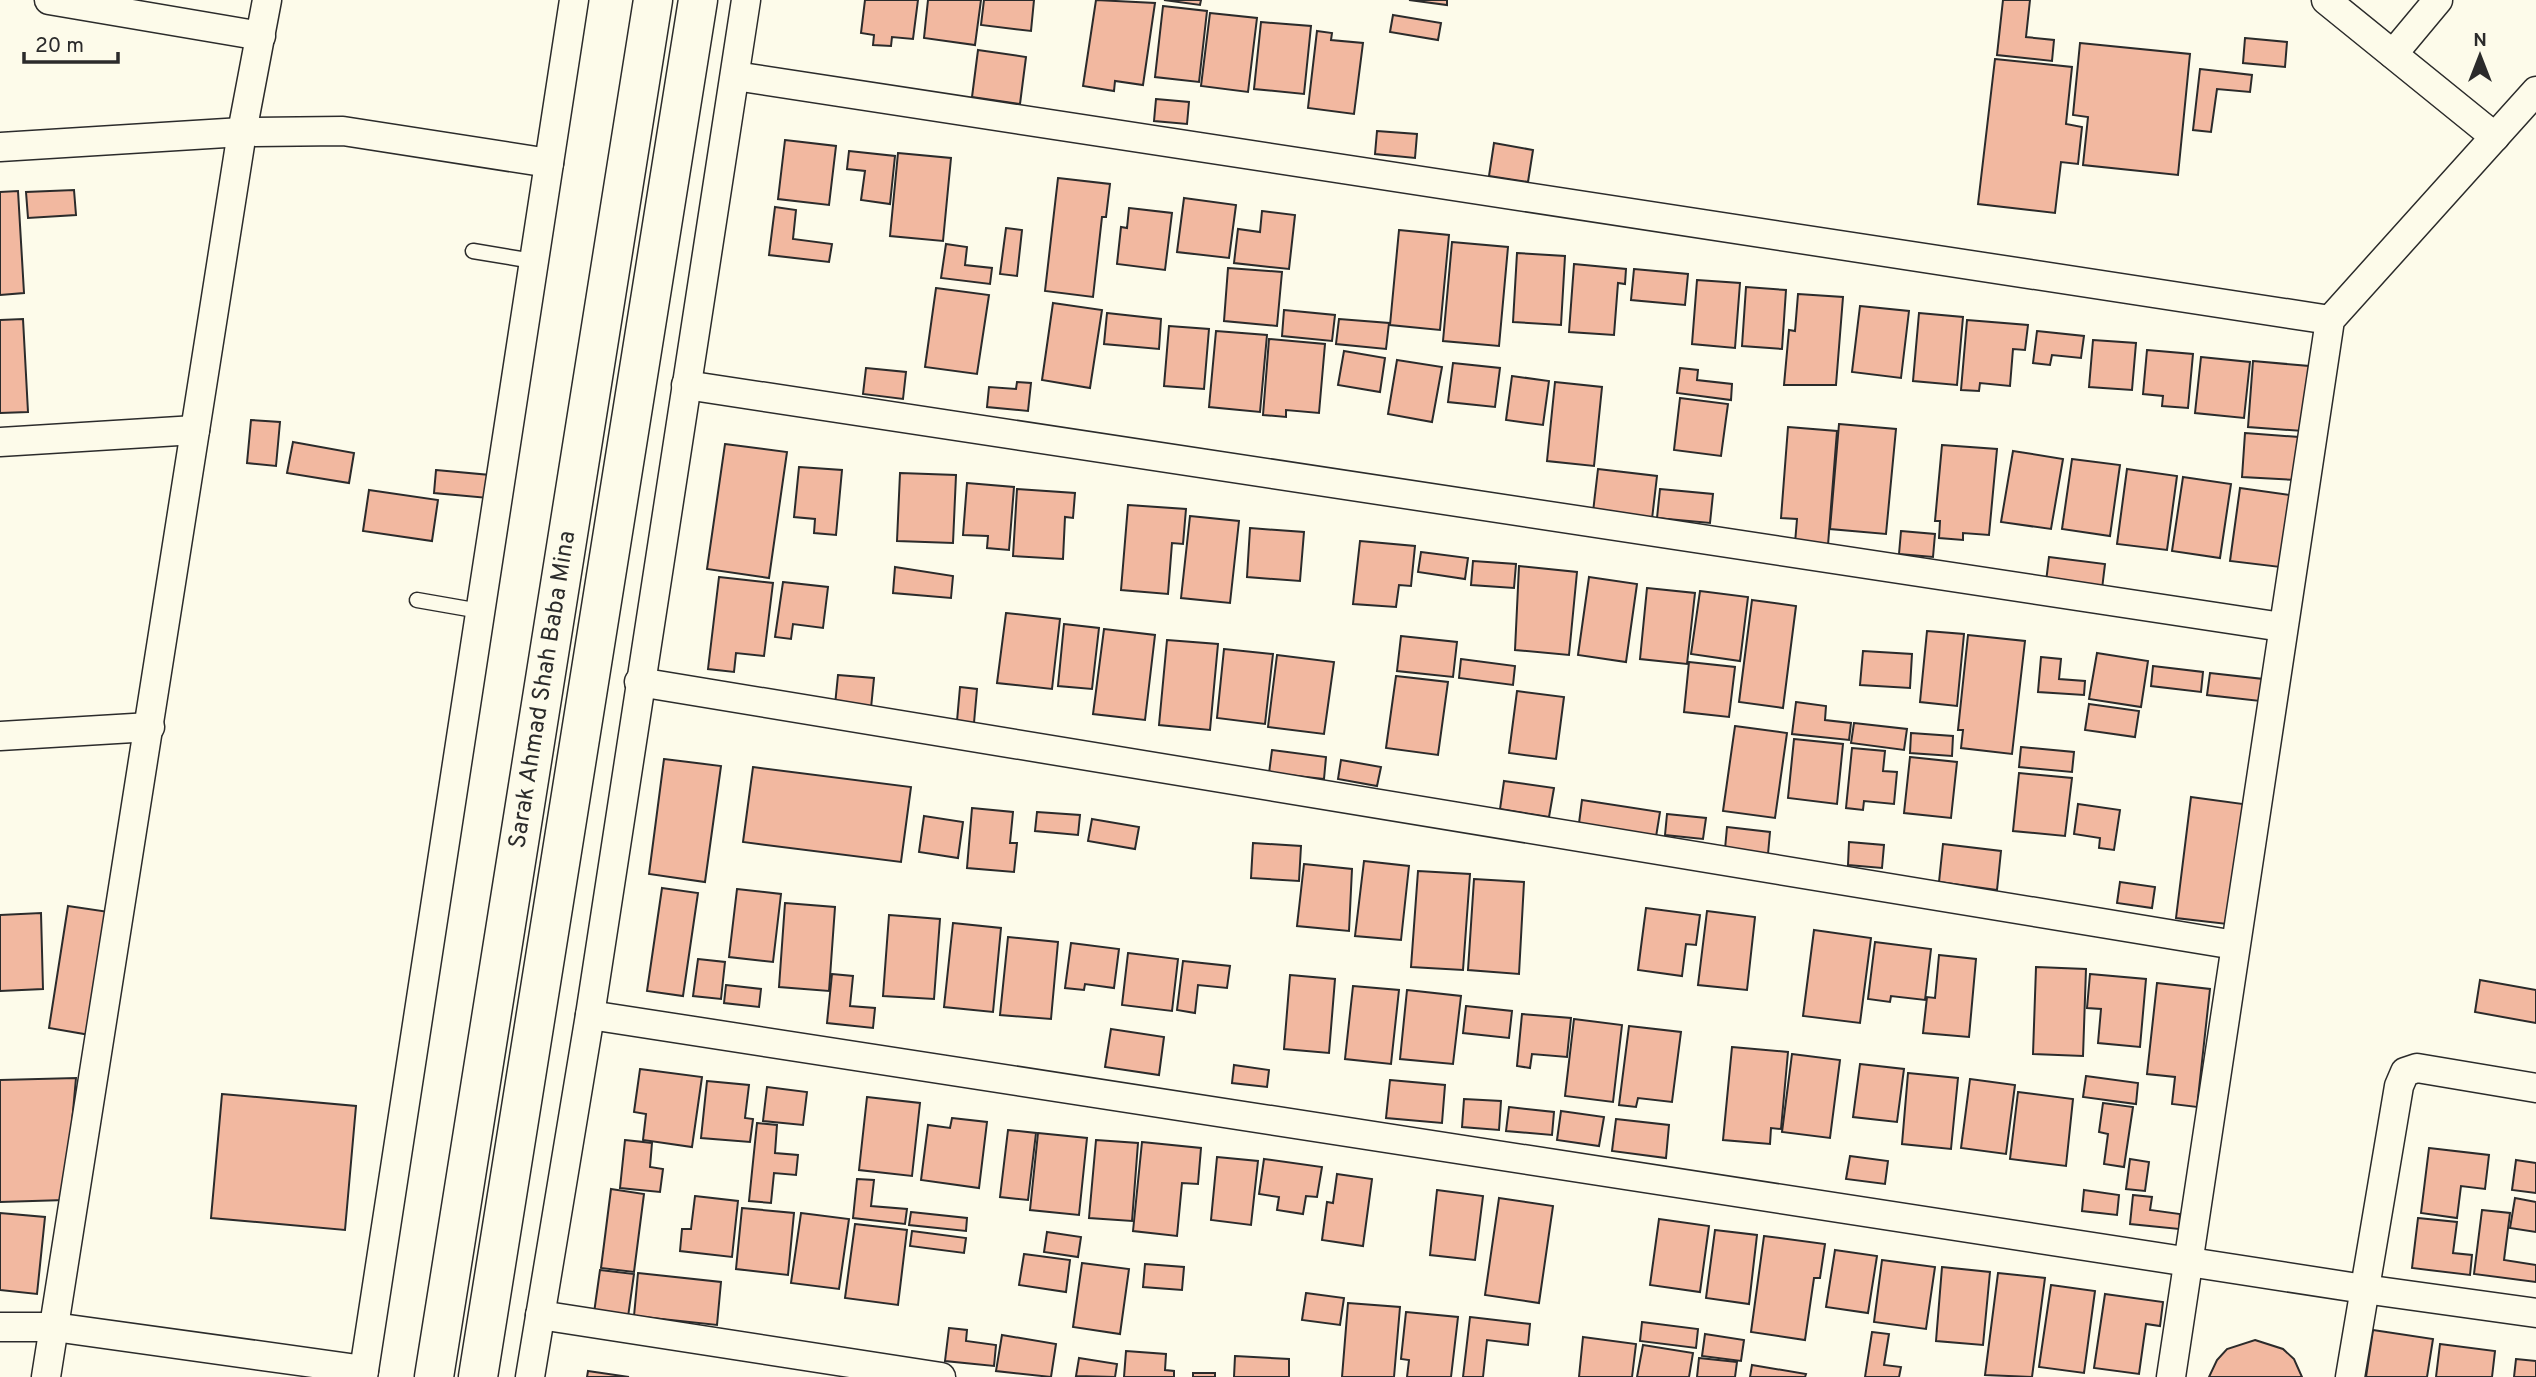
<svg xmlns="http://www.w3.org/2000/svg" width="2536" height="1377" font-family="Overpass,sans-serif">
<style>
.building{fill:#f2b8a0;stroke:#2b2b2b;stroke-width:2}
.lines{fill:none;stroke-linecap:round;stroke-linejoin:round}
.service-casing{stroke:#2b2b2b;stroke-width:17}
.minor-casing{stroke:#2b2b2b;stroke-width:31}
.trunk-casing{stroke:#2b2b2b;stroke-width:41}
.service{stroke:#fdfbea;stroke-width:14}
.minor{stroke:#fdfbea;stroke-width:28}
.trunk{stroke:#fdfbea;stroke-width:38}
.labels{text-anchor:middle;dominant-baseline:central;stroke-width:5;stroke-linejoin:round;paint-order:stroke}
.street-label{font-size:24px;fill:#2b2b2b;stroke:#fdfbea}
</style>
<rect width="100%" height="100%" fill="#fdfbea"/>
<!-- building -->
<g class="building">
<polygon points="865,0 918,0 913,39 892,37 891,46 873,45 874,35 861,33"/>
<polygon points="928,0 981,0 975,45 924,38"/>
<polygon points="984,0 1034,0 1031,31 981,25"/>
<polygon points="1096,0 1155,3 1143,85 1115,81 1114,91 1083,86"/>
<polygon points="1164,0 1201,0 1200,5"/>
<polygon points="1409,0 1447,0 1447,5"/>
<polygon points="2003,0 2030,0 2026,37 2054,40 2052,61 1997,55"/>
<polygon points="1163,6 1207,11 1199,82 1155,77"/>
<polygon points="1210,13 1257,18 1248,92 1201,86"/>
<polygon points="1393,15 1441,23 1438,40 1390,32"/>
<polygon points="1261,22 1311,26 1304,94 1254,89"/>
<polygon points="1317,31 1332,33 1331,40 1363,43 1354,114 1308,108"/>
<polygon points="2245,38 2287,42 2285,67 2243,63"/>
<polygon points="2080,43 2190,54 2178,175 2083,165 2088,117 2073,115"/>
<polygon points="978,50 1026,57 1020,104 972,97"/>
<polygon points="1995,59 2072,67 2066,124 2082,127 2078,164 2061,162 2055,213 1978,204"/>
<polygon points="2200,69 2252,75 2250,92 2217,89 2211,132 2193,130"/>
<polygon points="1156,99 1189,102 1187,124 1154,121"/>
<polygon points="1377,131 1417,134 1415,158 1375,154"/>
<polygon points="785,140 836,146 829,205 778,199"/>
<polygon points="1494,143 1533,150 1528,182 1489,176"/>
<polygon points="849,151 895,156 890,204 861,200 865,171 847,169"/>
<polygon points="898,153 951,158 943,241 890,236"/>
<polygon points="1058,178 1110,184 1106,217 1102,217 1093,297 1045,291"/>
<polygon points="74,190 76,215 28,218 26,192"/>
<polygon points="18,191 24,293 0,295 0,192"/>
<polygon points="1184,198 1236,205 1229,258 1177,252"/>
<polygon points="775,207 796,210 793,239 832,244 829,262 769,255"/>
<polygon points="1129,208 1172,213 1165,270 1117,264 1121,227 1127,228"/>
<polygon points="1262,211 1295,215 1289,269 1234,263 1238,229 1260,232"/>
<polygon points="1006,228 1022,230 1017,276 1000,274"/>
<polygon points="1399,230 1449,235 1440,330 1390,325"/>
<polygon points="1452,242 1508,247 1499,346 1443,341"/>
<polygon points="946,244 967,247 965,265 992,268 990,284 941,278"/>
<polygon points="1517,253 1565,256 1561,325 1513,322"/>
<polygon points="1574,264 1626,269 1625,284 1618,283 1614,335 1569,332"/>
<polygon points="1228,268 1282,272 1277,326 1224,321"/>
<polygon points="1634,269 1688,274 1685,305 1631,300"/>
<polygon points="1697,280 1740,283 1735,348 1692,344"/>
<polygon points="1746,287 1786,290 1782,349 1742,346"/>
<polygon points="936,288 989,295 977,374 925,367"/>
<polygon points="1798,294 1843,297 1836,385 1784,385 1789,330 1795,331"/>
<polygon points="1053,303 1102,310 1090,388 1042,380"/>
<polygon points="1860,306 1909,311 1901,378 1852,372"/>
<polygon points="1284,310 1335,315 1332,341 1282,336"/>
<polygon points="1107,313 1161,319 1159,349 1104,344"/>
<polygon points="1919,313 1963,317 1957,385 1913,381"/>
<polygon points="23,319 28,412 0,413 0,320"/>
<polygon points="1339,319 1389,323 1386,349 1336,344"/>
<polygon points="1967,320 2028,325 2025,350 2013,349 2010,386 1980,383 1979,391 1961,390"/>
<polygon points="1169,326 1209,329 1204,389 1164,386"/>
<polygon points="1216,331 1267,335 1260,412 1209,407"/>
<polygon points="2037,331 2084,336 2081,358 2052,355 2050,365 2033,363"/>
<polygon points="1269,339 1325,344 1319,413 1286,410 1286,417 1263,415"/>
<polygon points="2093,340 2136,343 2132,390 2089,387"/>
<polygon points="2147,350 2193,354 2188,408 2162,406 2163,396 2143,394"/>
<polygon points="1344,351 1385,358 1380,392 1338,385"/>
<polygon points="2201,357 2250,362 2244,418 2195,413"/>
<polygon points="1397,360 1442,367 1432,422 1388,414"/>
<polygon points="2253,361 2309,366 2303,431 2248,427"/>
<polygon points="1453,363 1500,368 1495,407 1448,402"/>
<polygon points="866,368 906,372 903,399 863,394"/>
<polygon points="1680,368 1698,370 1697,380 1732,384 1731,400 1677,393"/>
<polygon points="1512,376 1549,381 1543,425 1506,420"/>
<polygon points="1017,382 1031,383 1028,411 987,407 989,387 1016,389"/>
<polygon points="1555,382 1602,387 1594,466 1547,461"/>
<polygon points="1680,398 1728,404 1721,456 1674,450"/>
<polygon points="251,420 280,422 276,466 247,463"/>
<polygon points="1839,424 1896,429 1886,534 1830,529"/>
<polygon points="1788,427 1837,431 1828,545 1795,543 1797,519 1781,518"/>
<polygon points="2245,433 2299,437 2296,480 2242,477"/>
<polygon points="293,442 354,453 349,483 287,473"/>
<polygon points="725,444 787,452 769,578 707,569"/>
<polygon points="1942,445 1997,449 1989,535 1963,533 1963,540 1939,538 1940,521 1935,521"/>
<polygon points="2013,451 2063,459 2051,529 2001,522"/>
<polygon points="2072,459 2120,465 2110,536 2062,529"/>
<polygon points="799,467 842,470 836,535 814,533 815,519 794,517"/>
<polygon points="1598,469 1657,476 1652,519 1593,512"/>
<polygon points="2127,469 2177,476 2167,550 2117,544"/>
<polygon points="436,470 490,475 488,498 434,493"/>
<polygon points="900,473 956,475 953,543 897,541"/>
<polygon points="2183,477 2231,484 2220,558 2172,551"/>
<polygon points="967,483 1014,487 1009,550 987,548 988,536 963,535"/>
<polygon points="2240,488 2290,495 2280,567 2230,561"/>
<polygon points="1017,489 1075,493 1073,518 1065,517 1063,559 1013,556"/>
<polygon points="1660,489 1713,494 1710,523 1657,518"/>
<polygon points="369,490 438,500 432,541 363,531"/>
<polygon points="1128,505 1186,509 1183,544 1172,543 1168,594 1121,590"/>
<polygon points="1190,516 1239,521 1230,603 1181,598"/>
<polygon points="1250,528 1304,532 1300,581 1247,577"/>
<polygon points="1901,531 1935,534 1933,557 1899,554"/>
<polygon points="1360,541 1415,546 1411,586 1399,585 1396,607 1353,604"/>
<polygon points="1421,552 1468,558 1465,579 1418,572"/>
<polygon points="2049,557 2105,564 2102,589 2046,582"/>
<polygon points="1473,561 1516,564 1514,588 1471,585"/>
<polygon points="1519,566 1577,572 1569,655 1515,650"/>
<polygon points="895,567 953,576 951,598 893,593"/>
<polygon points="719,577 773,583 764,656 736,653 734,672 708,669"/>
<polygon points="1589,577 1637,584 1626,662 1578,655"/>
<polygon points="783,582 828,587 823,628 793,624 791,639 775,637"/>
<polygon points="1647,588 1695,593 1687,664 1640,659"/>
<polygon points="1700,591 1748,597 1740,661 1691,654"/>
<polygon points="1752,600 1796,606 1783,708 1739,702"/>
<polygon points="1006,613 1060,619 1052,689 997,683"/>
<polygon points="1064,624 1099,628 1092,689 1058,686"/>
<polygon points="1104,629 1155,635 1145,720 1093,714"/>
<polygon points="1927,631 1964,634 1957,706 1920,702"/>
<polygon points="1968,635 2025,641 2012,754 1961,748 1963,730 1958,730"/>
<polygon points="1401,636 1457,642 1453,677 1397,671"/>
<polygon points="1167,640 1218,644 1210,730 1159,725"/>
<polygon points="1224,649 1273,654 1265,724 1217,718"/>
<polygon points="1863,651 1912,654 1910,688 1860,685"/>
<polygon points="2097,653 2148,661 2141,707 2089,699"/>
<polygon points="1277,655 1334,662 1324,734 1268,727"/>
<polygon points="2041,657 2061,659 2059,679 2085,681 2084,695 2038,692"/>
<polygon points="1461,659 1515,666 1513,685 1459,678"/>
<polygon points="1689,662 1735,667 1729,717 1684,712"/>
<polygon points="2153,666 2203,672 2201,692 2151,686"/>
<polygon points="2210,673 2263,679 2260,701 2207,695"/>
<polygon points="838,675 874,678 871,708 835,705"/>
<polygon points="1396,676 1448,682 1438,755 1386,748"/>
<polygon points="960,687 977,689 974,723 957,721"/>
<polygon points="1517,691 1564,697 1556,759 1509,753"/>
<polygon points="1796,702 1826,706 1825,720 1851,723 1849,740 1792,734"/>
<polygon points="2089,704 2139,711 2135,737 2085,730"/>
<polygon points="1854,723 1907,729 1904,750 1851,743"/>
<polygon points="1735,726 1787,733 1775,818 1723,811"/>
<polygon points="1911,733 1953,736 1952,756 1910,753"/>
<polygon points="1794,739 1843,744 1837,804 1788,798"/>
<polygon points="2021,747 2074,752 2072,772 2019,767"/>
<polygon points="1852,748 1885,751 1883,771 1897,772 1894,804 1864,801 1863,810 1846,808"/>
<polygon points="1272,750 1326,757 1324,779 1269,773"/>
<polygon points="1910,757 1957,762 1951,818 1904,813"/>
<polygon points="664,759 721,766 705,882 649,874"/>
<polygon points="1341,760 1381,767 1377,786 1338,779"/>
<polygon points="753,767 911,787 901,862 743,842"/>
<polygon points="2019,773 2072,778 2065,836 2013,831"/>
<polygon points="1504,781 1554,788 1549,817 1500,809"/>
<polygon points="2191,797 2243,804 2227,924 2176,918"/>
<polygon points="1582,800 1660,812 1655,843 1578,831"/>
<polygon points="2078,804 2120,810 2114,850 2099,848 2100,838 2074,834"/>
<polygon points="972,808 1013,812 1010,843 1017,843 1014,872 967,868"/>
<polygon points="1037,812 1080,815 1078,835 1035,831"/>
<polygon points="1667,814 1706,818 1703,839 1665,835"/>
<polygon points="924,816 963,822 958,858 919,852"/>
<polygon points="1092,819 1139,827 1135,849 1088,841"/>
<polygon points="1727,827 1770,832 1768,854 1725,849"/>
<polygon points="1849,842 1884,845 1882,868 1848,865"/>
<polygon points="1253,843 1301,846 1299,881 1251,878"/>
<polygon points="1943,844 2001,851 1997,890 1939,882"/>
<polygon points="1364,861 1409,866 1401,940 1355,936"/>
<polygon points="1304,864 1352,869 1349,931 1297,926"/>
<polygon points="1418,871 1470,874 1463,970 1411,967"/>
<polygon points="1474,879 1524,882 1519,974 1468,970"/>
<polygon points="2120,882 2155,887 2152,908 2117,903"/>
<polygon points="662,888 698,893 683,996 647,991"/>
<polygon points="737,889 781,894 773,962 729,957"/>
<polygon points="785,903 835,907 829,991 779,987"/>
<polygon points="68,906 109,912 90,1035 49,1028"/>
<polygon points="1646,908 1700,915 1696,945 1686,944 1682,976 1638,970"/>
<polygon points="1707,911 1755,917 1747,990 1698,985"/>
<polygon points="41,913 43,989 0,991 0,915"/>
<polygon points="889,915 940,919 934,999 883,996"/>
<polygon points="953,923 1001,928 993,1012 944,1007"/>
<polygon points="1814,930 1871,938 1860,1023 1803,1016"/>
<polygon points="1008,937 1058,942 1051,1019 1000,1015"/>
<polygon points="1875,942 1931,949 1925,1000 1891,996 1890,1002 1868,999"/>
<polygon points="1071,943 1119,949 1114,988 1085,984 1084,990 1065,988"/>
<polygon points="1128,953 1178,959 1172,1011 1122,1005"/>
<polygon points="1939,955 1976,959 1969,1037 1923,1033 1927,997 1935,998"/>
<polygon points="698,959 725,962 721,999 693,996"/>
<polygon points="1183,961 1230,966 1227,988 1198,985 1195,1013 1177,1010"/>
<polygon points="2036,967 2086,969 2083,1056 2033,1054"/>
<polygon points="832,974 853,976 850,1006 875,1008 873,1028 827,1023"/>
<polygon points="2090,974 2146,979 2140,1047 2098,1043 2101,1009 2087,1008"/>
<polygon points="1290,975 1335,979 1329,1053 1284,1049"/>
<polygon points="2480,980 2536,990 2536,1023 2475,1012"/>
<polygon points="2157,983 2210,989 2197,1107 2172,1104 2175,1077 2147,1074"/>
<polygon points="726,985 761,989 759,1007 724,1003"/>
<polygon points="1353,986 1399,990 1391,1064 1345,1059"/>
<polygon points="1407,990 1461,996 1453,1064 1400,1059"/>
<polygon points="1466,1006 1512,1011 1509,1038 1463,1033"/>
<polygon points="1522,1014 1571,1018 1567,1057 1532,1054 1530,1068 1517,1066"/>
<polygon points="1574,1019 1622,1025 1613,1102 1565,1096"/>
<polygon points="1629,1026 1681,1032 1672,1102 1638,1098 1636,1107 1619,1105"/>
<polygon points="1111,1029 1164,1037 1159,1075 1105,1067"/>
<polygon points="1732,1047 1788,1052 1781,1129 1771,1128 1770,1144 1723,1140"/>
<polygon points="1792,1054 1840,1060 1830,1138 1782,1132"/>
<polygon points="1860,1064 1904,1069 1897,1122 1853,1117"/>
<polygon points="1234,1065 1269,1070 1267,1087 1232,1083"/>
<polygon points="640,1069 702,1077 692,1147 643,1140 646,1114 634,1112"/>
<polygon points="1908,1073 1958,1078 1951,1149 1902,1144"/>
<polygon points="2086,1076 2138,1083 2136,1104 2083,1097"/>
<polygon points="76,1078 65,1200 0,1202 0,1080"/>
<polygon points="1970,1079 2015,1085 2006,1154 1961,1148"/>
<polygon points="1390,1080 1445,1085 1442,1123 1386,1118"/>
<polygon points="707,1081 749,1085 745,1118 753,1119 750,1142 701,1138"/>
<polygon points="767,1087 807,1092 803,1125 763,1121"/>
<polygon points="2018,1092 2073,1099 2066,1166 2010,1159"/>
<polygon points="222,1094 356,1106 345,1230 211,1218"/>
<polygon points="867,1097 920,1103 912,1176 859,1170"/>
<polygon points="1464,1099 1501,1101 1499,1130 1462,1127"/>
<polygon points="2103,1103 2133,1107 2124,1167 2104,1164 2108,1134 2099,1132"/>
<polygon points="1509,1107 1554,1112 1552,1135 1506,1131"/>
<polygon points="1561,1111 1604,1117 1599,1146 1557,1140"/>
<polygon points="952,1118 987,1122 979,1188 921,1180 928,1125 950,1128"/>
<polygon points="1616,1119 1669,1125 1666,1158 1612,1151"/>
<polygon points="757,1123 777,1125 775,1153 798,1155 796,1175 774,1173 771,1203 749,1201"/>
<polygon points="1008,1130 1036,1133 1028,1200 1000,1197"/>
<polygon points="1038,1133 1087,1138 1079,1215 1030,1210"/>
<polygon points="625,1140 652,1143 650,1167 663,1169 660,1192 620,1188"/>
<polygon points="1096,1140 1138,1143 1132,1221 1089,1218"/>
<polygon points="1142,1142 1201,1148 1198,1184 1182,1183 1177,1236 1133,1231"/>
<polygon points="2429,1148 2489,1155 2485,1189 2461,1186 2457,1218 2421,1213"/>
<polygon points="1850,1156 1888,1161 1885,1184 1846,1179"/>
<polygon points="1217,1157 1258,1161 1251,1225 1211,1220"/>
<polygon points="1264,1159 1322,1167 1317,1197 1306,1196 1303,1214 1277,1210 1279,1197 1259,1194"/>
<polygon points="2130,1159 2149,1162 2145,1191 2126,1189"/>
<polygon points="2516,1160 2536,1163 2536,1193 2512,1190"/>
<polygon points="1337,1174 1372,1179 1363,1246 1322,1240 1327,1202 1333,1203"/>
<polygon points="857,1179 874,1180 871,1206 907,1209 905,1224 853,1218"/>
<polygon points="611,1189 644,1194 634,1272 601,1268"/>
<polygon points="1437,1190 1483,1196 1475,1260 1430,1255"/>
<polygon points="2084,1190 2119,1195 2117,1215 2082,1211"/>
<polygon points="2133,1195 2152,1197 2150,1210 2180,1214 2179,1229 2130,1224"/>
<polygon points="695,1196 738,1201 732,1257 680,1251 682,1229 691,1229"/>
<polygon points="1499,1198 1553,1206 1539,1303 1485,1295"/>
<polygon points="2515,1198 2536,1202 2536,1232 2510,1228"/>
<polygon points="742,1208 794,1213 788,1275 736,1269"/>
<polygon points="2482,1210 2510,1213 2504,1260 2536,1265 2536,1282 2474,1274"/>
<polygon points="911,1212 967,1218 966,1231 909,1225"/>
<polygon points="0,1213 45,1217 37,1294 0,1290"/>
<polygon points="801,1213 849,1219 839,1289 791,1283"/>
<polygon points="2418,1218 2457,1222 2453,1253 2472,1255 2470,1275 2412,1268"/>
<polygon points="1659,1219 1709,1226 1700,1292 1650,1285"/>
<polygon points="855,1224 907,1230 898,1305 845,1298"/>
<polygon points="1715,1230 1757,1235 1749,1304 1706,1298"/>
<polygon points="912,1231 966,1238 964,1253 910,1246"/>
<polygon points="1047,1232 1081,1237 1078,1257 1044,1252"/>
<polygon points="1764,1236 1825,1244 1820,1278 1814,1278 1805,1340 1751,1332"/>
<polygon points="1835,1250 1877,1256 1868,1313 1826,1307"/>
<polygon points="1024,1254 1070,1260 1066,1292 1019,1285"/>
<polygon points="1882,1260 1935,1267 1926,1329 1874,1322"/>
<polygon points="1082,1263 1129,1269 1120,1334 1073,1327"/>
<polygon points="1145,1264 1184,1267 1182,1290 1143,1287"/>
<polygon points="1942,1267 1990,1272 1983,1345 1936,1341"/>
<polygon points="600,1270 634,1274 628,1317 594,1313"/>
<polygon points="638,1273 721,1282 717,1325 634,1316"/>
<polygon points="1998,1273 2045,1278 2032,1377 1985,1375"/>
<polygon points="2051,1285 2095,1291 2084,1373 2039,1367"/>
<polygon points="1306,1293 1344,1298 1340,1325 1302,1320"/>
<polygon points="2105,1294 2163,1302 2160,1326 2146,1324 2139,1374 2094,1368"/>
<polygon points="1348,1303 1400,1307 1394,1377 1342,1377"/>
<polygon points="1406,1312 1458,1317 1451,1377 1407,1377 1409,1360 1401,1359"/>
<polygon points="1470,1317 1530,1324 1528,1345 1487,1340 1483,1377 1463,1377"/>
<polygon points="1642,1322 1698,1329 1696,1348 1640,1341"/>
<polygon points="949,1328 967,1330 966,1341 996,1345 994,1366 945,1361"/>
<polygon points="2373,1330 2433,1339 2427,1377 2366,1377"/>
<polygon points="1872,1332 1889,1334 1884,1365 1901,1367 1899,1377 1865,1377"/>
<polygon points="1705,1334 1744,1340 1741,1361 1702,1356"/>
<polygon points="1002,1335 1056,1344 1051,1377 996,1371"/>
<polygon points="1583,1337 1636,1344 1632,1377 1579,1377"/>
<polygon points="2255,1340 2283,1349 2294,1359 2302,1377 2209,1377 2217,1360 2227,1349"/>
<polygon points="2440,1344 2495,1351 2492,1377 2436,1377"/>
<polygon points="1643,1345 1693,1353 1689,1377 1637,1377"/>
<polygon points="1126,1351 1166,1354 1165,1370 1174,1371 1174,1377 1124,1377"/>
<polygon points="1235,1356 1289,1359 1289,1377 1234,1377"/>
<polygon points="1079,1358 1117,1364 1115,1377 1076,1376"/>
<polygon points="1699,1358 1737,1362 1735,1377 1697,1377"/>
<polygon points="2516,1359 2536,1361 2536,1377 2514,1377"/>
<polygon points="1752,1365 1806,1374 1805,1377 1750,1377"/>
<polygon points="588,1371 629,1377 587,1377"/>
<rect x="1193" y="1373" width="22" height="4"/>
</g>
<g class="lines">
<!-- service casing -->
<g class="service-casing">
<g id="service">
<polyline points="473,251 533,261"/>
<polyline points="417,600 480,611"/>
</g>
</g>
<!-- minor casing -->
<g class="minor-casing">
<g id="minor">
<polyline points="49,0 261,36"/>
<polyline points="2326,0 2495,137"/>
<polyline points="2393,54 2438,0"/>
<polyline points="735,76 2330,320"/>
<polyline points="0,147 242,132 343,131 549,163"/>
<polyline points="686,385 2282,627"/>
<polyline points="0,442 195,430"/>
<polyline points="639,682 2235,945"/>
<polyline points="0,736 150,727"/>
<polyline points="590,1015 2364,1289 2536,1313"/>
<polyline points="540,1315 941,1377"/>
<polyline points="0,1327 54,1327 364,1370"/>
<polyline points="46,1377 242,132 267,0"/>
<polyline points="363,1377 574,0"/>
<polyline points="530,1377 590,1015 746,0"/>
<polyline points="2171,1377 2330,320 2536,91"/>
<polyline points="2350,1377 2399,1086 2405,1072 2417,1068 2536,1088"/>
</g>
</g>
<!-- trunk casing -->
<g class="trunk-casing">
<g id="trunk">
<path id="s1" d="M 434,1377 L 653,0"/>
<polyline points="478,1377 698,0"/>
</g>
</g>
<!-- service -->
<use href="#service" class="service"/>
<!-- minor -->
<use href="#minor" class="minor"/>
<!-- trunk -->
<use href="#trunk" class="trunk"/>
</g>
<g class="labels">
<!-- street labels -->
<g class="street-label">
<text stroke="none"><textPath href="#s1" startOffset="696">Sarak Ahmad Shah Baba Mina</textPath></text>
</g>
</g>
<!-- north arrow -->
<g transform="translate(2480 56)" stroke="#fdfbea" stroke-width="5" paint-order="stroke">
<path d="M0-5L12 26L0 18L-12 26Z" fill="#2b2b2b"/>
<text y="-10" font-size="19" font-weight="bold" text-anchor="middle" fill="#2b2b2b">N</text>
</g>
<!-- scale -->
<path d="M24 52v10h94v-10" fill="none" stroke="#2b2b2b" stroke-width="3.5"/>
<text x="35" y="52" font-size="21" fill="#2b2b2b" stroke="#fdfbea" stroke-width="5" paint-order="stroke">20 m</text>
</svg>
